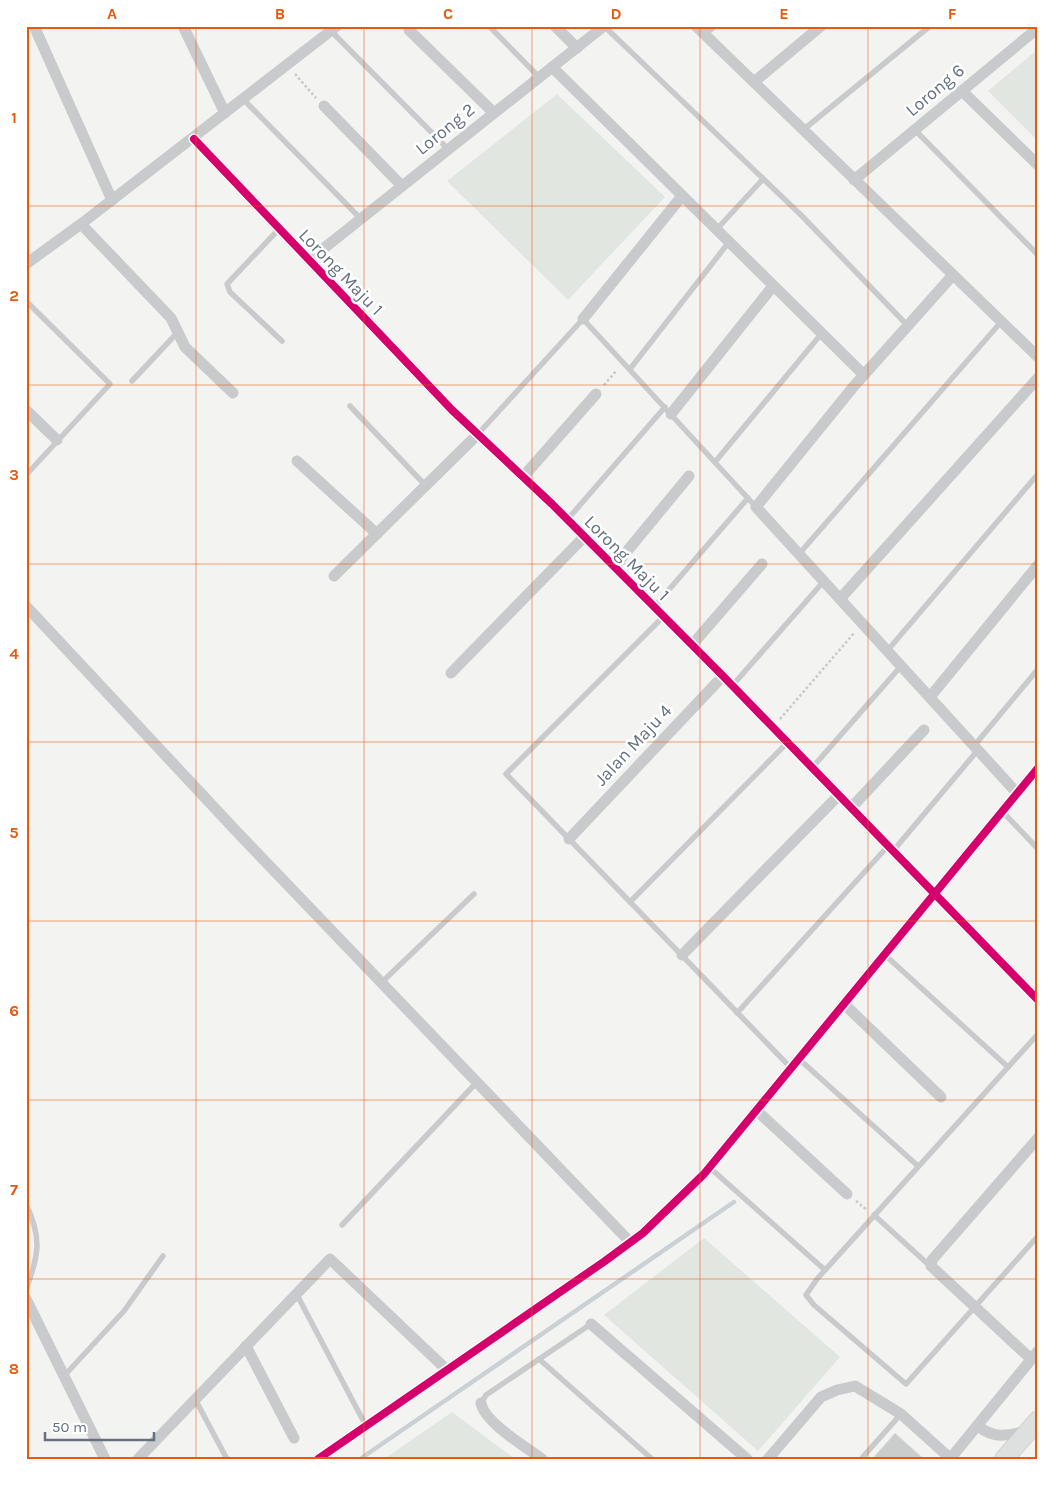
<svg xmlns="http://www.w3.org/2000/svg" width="1064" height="1485" font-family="Karla,sans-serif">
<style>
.green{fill:#e1e6e0}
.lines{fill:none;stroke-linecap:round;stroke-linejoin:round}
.stream{stroke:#cad0d4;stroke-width:4.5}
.building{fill:#cbcdcd;stroke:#e2e3e2}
.primary-casing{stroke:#d0d1d1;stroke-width:20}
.path{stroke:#c7c8c8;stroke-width:2.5;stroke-dasharray:2.5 2.5;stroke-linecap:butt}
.service{stroke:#c9cacc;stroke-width:5.5}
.minor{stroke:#c9cacc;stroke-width:11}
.primary{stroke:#dedfdf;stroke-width:18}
.cycleway-casing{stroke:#fff;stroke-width:11}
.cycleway{stroke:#d6006c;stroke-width:8}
.grid{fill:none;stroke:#e8590c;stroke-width:1;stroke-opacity:0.55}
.labels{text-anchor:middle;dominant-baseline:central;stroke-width:5;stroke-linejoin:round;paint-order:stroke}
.street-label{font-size:18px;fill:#657181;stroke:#fff}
.neatline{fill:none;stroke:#e8590c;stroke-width:2}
.grid-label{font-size:16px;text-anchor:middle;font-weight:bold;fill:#e8590c}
</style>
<rect width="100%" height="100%" fill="#f3f4f2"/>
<!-- green -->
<g class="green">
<polygon points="1038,49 1038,141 988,91"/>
<polygon points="557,94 665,197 568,300 447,181"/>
<polygon points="704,1238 840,1357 758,1451 604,1315"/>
<polygon points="452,1412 515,1459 384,1459"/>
</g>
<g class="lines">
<!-- stream -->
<polyline class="stream" points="360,1459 734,1202"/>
</g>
<!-- building -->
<polygon class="building" points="895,1433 924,1459 872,1459"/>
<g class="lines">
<!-- primary casing -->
<g class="primary-casing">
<polyline id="primary" points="1004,1459 1038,1420"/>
</g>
<!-- path -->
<g class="path">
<polyline points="295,74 316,98"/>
<polyline points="604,385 617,370"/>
<polyline points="780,719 855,632"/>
<polyline points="856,1201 867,1210"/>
</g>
<!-- service -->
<g class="service">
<polyline points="489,26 539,77"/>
<polyline points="604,26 801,215 908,326"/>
<polyline points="331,31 448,149"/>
<polyline points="704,35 715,26"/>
<polyline points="243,99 361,219"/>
<polyline points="803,130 930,26"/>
<polyline points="915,130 1038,255"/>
<polyline points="279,229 227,284 230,292 282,341"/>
<polyline points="716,230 763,179"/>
<polyline points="26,301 110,384 26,475"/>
<polyline points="630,369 729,242"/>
<polyline points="132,381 177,333"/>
<polyline points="350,406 426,486"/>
<polyline points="478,434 583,319 756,507"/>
<polyline points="715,462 822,333"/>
<polyline points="567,520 665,407"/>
<polyline points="799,554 1001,322"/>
<polyline points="654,607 748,498"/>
<polyline points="663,617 506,774 791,1068"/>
<polyline points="887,651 1038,474"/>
<polyline points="732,686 824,581"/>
<polyline points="974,746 1038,669"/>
<polyline points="812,768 901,666"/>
<polyline points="1002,811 1038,849"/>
<polyline points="893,851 978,750"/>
<polyline points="630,902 787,743"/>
<polyline points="885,955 1008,1067"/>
<polyline points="382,982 474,894"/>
<polyline points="737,1013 888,846"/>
<polyline points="1038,1034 817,1279 806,1295 814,1305 906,1384 1038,1236"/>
<polyline points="799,1059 918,1166"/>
<polyline points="709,1167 825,1270"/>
<path d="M 26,1204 C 43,1240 38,1255 26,1290"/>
<polyline points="874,1215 930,1266"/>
<polyline points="342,1225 478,1081"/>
<polyline points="296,1293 366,1426"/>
<polyline points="539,1359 652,1459"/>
<polyline points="64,1376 124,1311 163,1256"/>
<polyline points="195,1399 227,1459"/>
<polyline points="481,1403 486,1395 591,1324"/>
<polyline points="861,1459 901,1414"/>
</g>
<!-- minor -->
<g class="minor">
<polyline points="34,26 112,200"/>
<polyline points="183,26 225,113"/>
<polyline points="555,26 577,48"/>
<polyline points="696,26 1038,357"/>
<polyline points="409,30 494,113"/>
<polyline points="552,67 864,375"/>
<polyline points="754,82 821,26"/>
<polyline points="962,91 1038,165"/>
<polyline points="324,106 402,186"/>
<polyline points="194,139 452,410 552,504 723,676 1038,1000"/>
<polyline points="854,180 1038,28"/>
<polyline points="309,260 604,26"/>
<polyline points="26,264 81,224"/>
<polyline points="953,275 854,386 756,507 1017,793"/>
<polyline points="583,319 682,196"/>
<polyline points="233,393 185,347 171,318 81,224 337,26"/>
<polyline points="26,410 57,440"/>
<polyline points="671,414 773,286"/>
<polyline points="297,461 377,534"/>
<polyline points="523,477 596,394"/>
<polyline points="614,567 689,476"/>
<polyline points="334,576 478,434"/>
<polyline points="840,599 1038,378"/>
<polyline points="26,606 238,833 630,1242"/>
<polyline points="692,645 762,564"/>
<polyline points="451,673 584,537"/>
<polyline points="930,697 1038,565"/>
<polyline points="851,808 924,730"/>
<polyline points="569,839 723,676"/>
<polyline points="682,955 839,795"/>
<polyline points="844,1004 941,1097"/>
<polyline points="756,1110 847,1194"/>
<polyline points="26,1299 105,1459"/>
<polyline points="591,1324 747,1459"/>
<polyline points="246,1346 294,1438"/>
<polyline points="1031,1359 931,1266 932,1260 1038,1138"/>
<path d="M 481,1403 C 484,1422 526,1447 542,1459"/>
<path d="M 978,1426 C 995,1440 1009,1435 1028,1431"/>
<polyline points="138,1459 330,1259 447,1370"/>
<polyline points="318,1459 605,1261 643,1233 704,1174 1038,768"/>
<polyline points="768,1459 821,1397 837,1390 855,1386 901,1414 951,1459"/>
<polyline points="950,1459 1038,1351"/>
</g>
<!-- primary -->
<use href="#primary" class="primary"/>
<!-- cycleway casing -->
<g class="cycleway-casing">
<g id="cycleway">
<polyline points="194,139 452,410 552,504 723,676 1038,1000"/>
<polyline points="318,1459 605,1261 643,1233 704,1174 1038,768"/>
</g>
</g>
<!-- cycleway -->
<use href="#cycleway" class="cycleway"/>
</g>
<!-- grid -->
<path class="grid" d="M 196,26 L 196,1459M 364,26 L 364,1459M 532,26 L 532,1459M 700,26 L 700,1459M 868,26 L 868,1459M 26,206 L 1038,206M 26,385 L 1038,385M 26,564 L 1038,564M 26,742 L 1038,742M 26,921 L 1038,921M 26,1100 L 1038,1100M 26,1279 L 1038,1279"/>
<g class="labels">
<!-- street labels -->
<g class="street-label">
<text transform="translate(935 90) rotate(-40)">Lorong 6</text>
<text transform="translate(445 129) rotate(-39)">Lorong 2</text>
<text transform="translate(341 272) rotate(46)">Lorong Maju 1</text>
<text transform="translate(627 558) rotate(45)">Lorong Maju 1</text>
<text transform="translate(633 745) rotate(-47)">Jalan Maju 4</text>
</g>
</g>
<!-- border -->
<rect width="1064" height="1485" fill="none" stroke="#ffffff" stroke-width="55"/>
<!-- scale -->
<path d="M45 1432v8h109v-8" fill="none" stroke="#657181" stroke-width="2.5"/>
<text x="52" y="1432" font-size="15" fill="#657181" stroke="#ffffff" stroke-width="4" paint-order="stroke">50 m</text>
<rect x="28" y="28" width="1008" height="1430" class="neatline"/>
<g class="grid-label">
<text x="112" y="19">A</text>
<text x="280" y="19">B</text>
<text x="448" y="19">C</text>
<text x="616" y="19">D</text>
<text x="784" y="19">E</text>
<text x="952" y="19">F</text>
<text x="14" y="123">1</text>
<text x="14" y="301">2</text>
<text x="14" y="480">3</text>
<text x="14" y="659">4</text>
<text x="14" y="838">5</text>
<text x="14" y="1016">6</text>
<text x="14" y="1195">7</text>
<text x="14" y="1374">8</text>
</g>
</svg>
